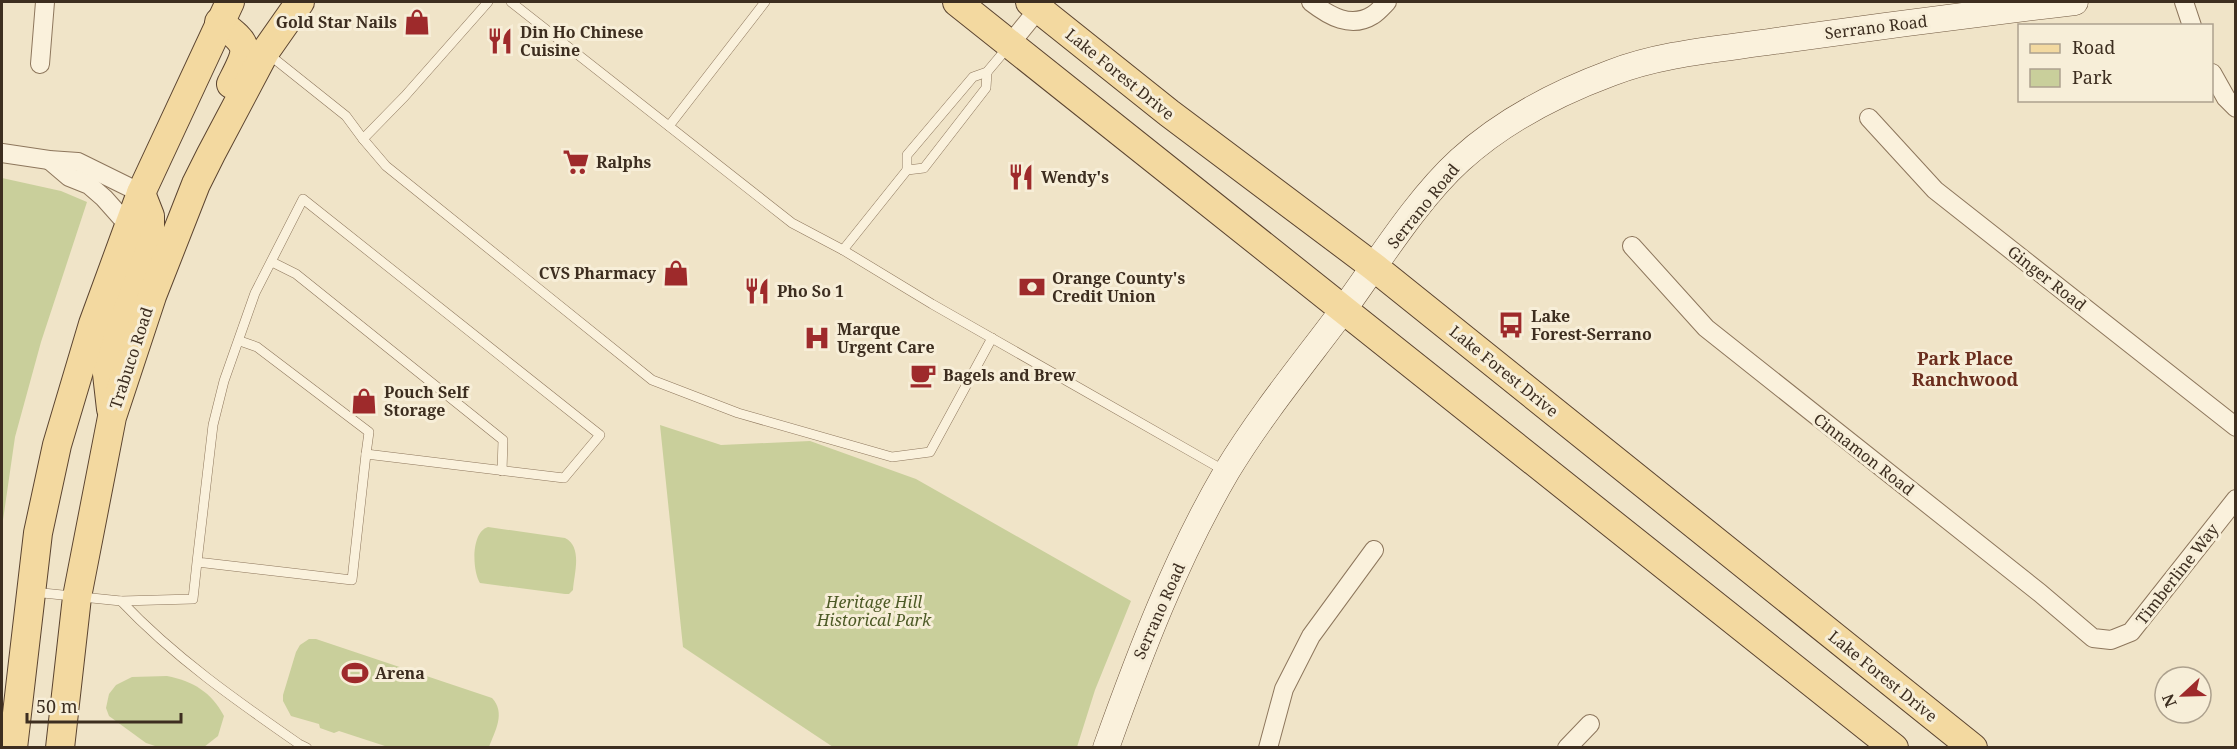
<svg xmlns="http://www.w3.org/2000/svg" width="2237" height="749" font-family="'Noto Serif',serif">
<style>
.green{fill:#c9cf9b}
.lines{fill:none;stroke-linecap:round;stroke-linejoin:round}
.lane-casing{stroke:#8d765c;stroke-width:10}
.street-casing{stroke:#8d765c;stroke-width:20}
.secondary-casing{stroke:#6f573f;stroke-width:27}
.primary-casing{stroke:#5b4430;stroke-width:30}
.lane{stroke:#faf1dc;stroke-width:9}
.street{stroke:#faf1dc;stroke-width:18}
.secondary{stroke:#faf1dc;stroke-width:26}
.primary{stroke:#f3d9a0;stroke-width:28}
.labels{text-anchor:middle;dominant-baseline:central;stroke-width:6;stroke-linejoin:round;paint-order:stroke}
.poi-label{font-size:16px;font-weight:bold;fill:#3d2e20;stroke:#f7eed8;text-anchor:start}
.street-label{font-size:16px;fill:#3d2e20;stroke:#f7eed8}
.park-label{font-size:16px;font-style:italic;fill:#4d5a26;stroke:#f7eed8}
.neighbourhood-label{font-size:18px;font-weight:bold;fill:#6b2e1e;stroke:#f7eed8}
</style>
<rect width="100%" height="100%" fill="#f0e4c8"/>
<!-- green -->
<g class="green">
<polygon points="2,178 61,191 87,202 41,342 15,437 2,527"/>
<polygon points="660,425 721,445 810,441 916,479 1131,601 1095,690 1077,747 833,747 683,647"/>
<path d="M 488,527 L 565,538 C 583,547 574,574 573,590 L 569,594 L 565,594 L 480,583 C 472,570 471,532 488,527 Z"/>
<path d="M 309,639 L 316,639 L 492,698 C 506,713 495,731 489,747 L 388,747 L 339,731 L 334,733 L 320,728 L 319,724 L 291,716 L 283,701 L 283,695 L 296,652 L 300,645 Z"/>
<path d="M 167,676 C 193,681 211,692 224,716 L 218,736 L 204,747 L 158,747 L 146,743 L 109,716 L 106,708 L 109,694 L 116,685 L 132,677 Z"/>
</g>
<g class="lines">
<!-- lane casing -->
<g class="lane-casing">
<g id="lane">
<polyline points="511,2 792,223 843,250 932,304 1225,471"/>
<polyline points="267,53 346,116 363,139 405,96 488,2"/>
<polyline points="669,126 765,2"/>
<polyline points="363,139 386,166 652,380 738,413 892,457 930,452 992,338"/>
<polyline points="907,170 924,168 986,88 987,72"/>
<polyline points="843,250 907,170 907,155 973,77 987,72 1008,47"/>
<polyline points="272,262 296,274 503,440 502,471"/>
<polyline points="240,341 257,347 369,432 366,454"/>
<polyline points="33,592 121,601 193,599 197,562 352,580 366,454 564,478 600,435 303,199 255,293 224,381 213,425 197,562"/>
<path d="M 121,601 C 174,657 237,701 299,744 L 307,748"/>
</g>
</g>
<!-- street casing -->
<g class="street-casing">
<g id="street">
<path d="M 1311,2 C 1329,16 1351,29 1373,15 C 1378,12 1383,6 1387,2"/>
<polyline points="2184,2 2192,26"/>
<polyline points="1010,44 1044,2"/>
<polyline points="40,64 45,2"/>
<polyline points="2212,73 2226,98 2236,108"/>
<polyline points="1869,118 1935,190 2236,427"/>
<polyline points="2,153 49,160 78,162 141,193"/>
<polyline points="49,160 69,177 89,185 104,198 128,225"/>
<polyline points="1632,246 1706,328 2040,593 2093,638 2111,640 2131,632 2236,499"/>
<polyline points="1268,748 1284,689 1311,636 1374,550"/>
<polyline points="1567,748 1590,724"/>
</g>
</g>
<!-- secondary casing -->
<g class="secondary-casing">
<path id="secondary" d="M 1106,748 C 1140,653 1176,558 1227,471 C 1261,415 1302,365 1341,313 C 1377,264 1416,200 1460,160 C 1504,120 1557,93 1611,73 C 1662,53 1721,49 1775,41 C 1875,27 1975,14 2075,2"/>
</g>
<!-- primary casing -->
<g class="primary-casing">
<g id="primary">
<polyline points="957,2 1894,748"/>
<polyline points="1030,2 1169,113 1374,267 1973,748"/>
<path d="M 219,22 C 252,47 249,48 231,84"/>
<polyline points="111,409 106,365 150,236 150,216 141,193"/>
<polyline points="13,748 38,533 57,445 93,324 141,193 230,2"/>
<polyline points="60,748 77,597 112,417 152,296 196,184 211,154 265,52 300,2"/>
</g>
</g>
<!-- lane -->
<use href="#lane" class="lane"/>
<!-- street -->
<use href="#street" class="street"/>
<!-- secondary -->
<use href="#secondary" class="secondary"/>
<!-- primary -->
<use href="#primary" class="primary"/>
</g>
<!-- icons -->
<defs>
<g id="shop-bare" transform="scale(2.07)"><path d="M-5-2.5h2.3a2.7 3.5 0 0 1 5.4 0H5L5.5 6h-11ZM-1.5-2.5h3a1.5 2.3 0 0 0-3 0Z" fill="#9e2a2b" stroke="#f7eed8" stroke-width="2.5" paint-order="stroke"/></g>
<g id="restaurant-bare" transform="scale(2.07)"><path d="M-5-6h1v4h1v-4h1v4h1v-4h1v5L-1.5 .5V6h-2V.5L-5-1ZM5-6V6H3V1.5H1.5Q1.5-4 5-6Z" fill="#9e2a2b" stroke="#f7eed8" stroke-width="2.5" paint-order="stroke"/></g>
<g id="supermarket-bare" transform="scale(2.07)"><path d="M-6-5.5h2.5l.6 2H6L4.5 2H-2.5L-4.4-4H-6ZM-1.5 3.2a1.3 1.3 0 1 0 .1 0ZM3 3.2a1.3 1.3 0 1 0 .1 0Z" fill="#9e2a2b" stroke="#f7eed8" stroke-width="2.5" paint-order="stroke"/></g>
<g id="bank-bare" transform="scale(2.07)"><path d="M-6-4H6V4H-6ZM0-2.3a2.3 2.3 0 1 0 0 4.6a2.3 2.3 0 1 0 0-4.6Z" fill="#9e2a2b" stroke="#f7eed8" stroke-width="2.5" paint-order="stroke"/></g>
<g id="bus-bare" transform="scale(2.07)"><path d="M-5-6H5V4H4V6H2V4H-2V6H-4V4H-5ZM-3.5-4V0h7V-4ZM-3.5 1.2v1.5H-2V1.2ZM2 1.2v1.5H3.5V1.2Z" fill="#9e2a2b" stroke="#f7eed8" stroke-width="2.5" paint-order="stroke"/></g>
<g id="hospital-bare" transform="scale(2.07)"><path d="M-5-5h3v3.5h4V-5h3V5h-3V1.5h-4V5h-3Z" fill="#9e2a2b" stroke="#f7eed8" stroke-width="2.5" paint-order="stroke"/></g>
<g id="cafe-bare" transform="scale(2.07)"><path d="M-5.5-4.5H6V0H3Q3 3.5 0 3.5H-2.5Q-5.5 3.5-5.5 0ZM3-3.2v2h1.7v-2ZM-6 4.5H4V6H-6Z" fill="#9e2a2b" stroke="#f7eed8" stroke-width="2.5" paint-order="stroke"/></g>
<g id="stadium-bare" transform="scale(2.07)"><path d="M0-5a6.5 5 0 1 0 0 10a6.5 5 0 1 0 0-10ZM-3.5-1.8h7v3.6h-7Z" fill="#9e2a2b" stroke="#f7eed8" stroke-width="2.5" paint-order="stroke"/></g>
</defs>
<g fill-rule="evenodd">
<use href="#shop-bare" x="417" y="22"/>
<use href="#restaurant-bare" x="500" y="41"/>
<use href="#supermarket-bare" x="576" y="162"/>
<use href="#restaurant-bare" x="1021" y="177"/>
<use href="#shop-bare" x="676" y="273"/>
<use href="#bank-bare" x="1032" y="287"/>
<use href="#restaurant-bare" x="757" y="291"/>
<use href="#bus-bare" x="1511" y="325"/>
<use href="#hospital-bare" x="817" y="338"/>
<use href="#cafe-bare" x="923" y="375"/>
<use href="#shop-bare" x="364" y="401"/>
<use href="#stadium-bare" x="355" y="673"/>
</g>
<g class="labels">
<!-- poi labels -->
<g class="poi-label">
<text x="397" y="22" text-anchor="end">Gold Star Nails</text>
<text x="520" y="32">Din Ho Chinese<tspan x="520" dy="18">Cuisine</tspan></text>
<text x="596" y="162">Ralphs</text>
<text x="1041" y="177">Wendy's</text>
<text x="656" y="273" text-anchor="end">CVS Pharmacy</text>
<text x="1052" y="278">Orange County's<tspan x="1052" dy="18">Credit Union</tspan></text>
<text x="777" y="291">Pho So 1</text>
<text x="1531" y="316">Lake<tspan x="1531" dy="18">Forest-Serrano</tspan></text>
<text x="837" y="329">Marque<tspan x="837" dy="18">Urgent Care</tspan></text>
<text x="943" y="375">Bagels and Brew</text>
<text x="384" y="392">Pouch Self<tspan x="384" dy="18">Storage</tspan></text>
<text x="375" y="673">Arena</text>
</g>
<!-- street labels -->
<g class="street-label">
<text transform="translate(1876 27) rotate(-7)">Serrano Road</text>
<text transform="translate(1120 74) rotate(39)">Lake Forest Drive</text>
<text transform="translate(1423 206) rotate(-51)">Serrano Road</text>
<text transform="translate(2047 278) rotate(38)">Ginger Road</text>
<text transform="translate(131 358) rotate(-72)">Trabuco Road</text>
<text transform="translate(1504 371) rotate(39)">Lake Forest Drive</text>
<text transform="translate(1864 454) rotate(38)">Cinnamon Road</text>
<text transform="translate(2177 574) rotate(-52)">Timberline Way</text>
<text transform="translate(1159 611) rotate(-66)">Serrano Road</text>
<text transform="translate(1883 676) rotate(39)">Lake Forest Drive</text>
</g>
<!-- park labels -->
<g class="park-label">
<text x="874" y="602">Heritage Hill<tspan x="874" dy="18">Historical Park</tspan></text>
</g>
<!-- neighbourhood labels -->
<g class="neighbourhood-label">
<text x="1965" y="358">Park Place<tspan x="1965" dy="21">Ranchwood</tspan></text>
</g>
</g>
<!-- border -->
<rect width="2237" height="749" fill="none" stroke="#3d2e20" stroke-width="6"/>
<!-- legend -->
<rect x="2018" y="24" width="195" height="78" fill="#f7eed8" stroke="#ada18e" stroke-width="1.5"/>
<rect x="2030" y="44" width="30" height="9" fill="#f3d9a0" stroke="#ada18e" stroke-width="1.5"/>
<text x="2072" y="54" font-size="18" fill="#3d2e20">Road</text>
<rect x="2030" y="69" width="30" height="18" fill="#c9cf9b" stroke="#ada18e" stroke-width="1.5"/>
<text x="2072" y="84" font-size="18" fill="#3d2e20">Park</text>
<!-- north arrow -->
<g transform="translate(2183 695) rotate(248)"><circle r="28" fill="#f7eed8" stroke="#ada18e" stroke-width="1.5"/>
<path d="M0-4.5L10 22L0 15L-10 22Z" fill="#9e2a2b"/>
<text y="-9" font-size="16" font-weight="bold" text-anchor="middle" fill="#3d2e20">N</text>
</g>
<!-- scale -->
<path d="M27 713v9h154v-9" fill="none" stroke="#3d2e20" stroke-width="3"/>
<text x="36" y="713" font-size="18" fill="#3d2e20" stroke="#f7eed8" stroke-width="4.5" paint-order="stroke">50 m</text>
</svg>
